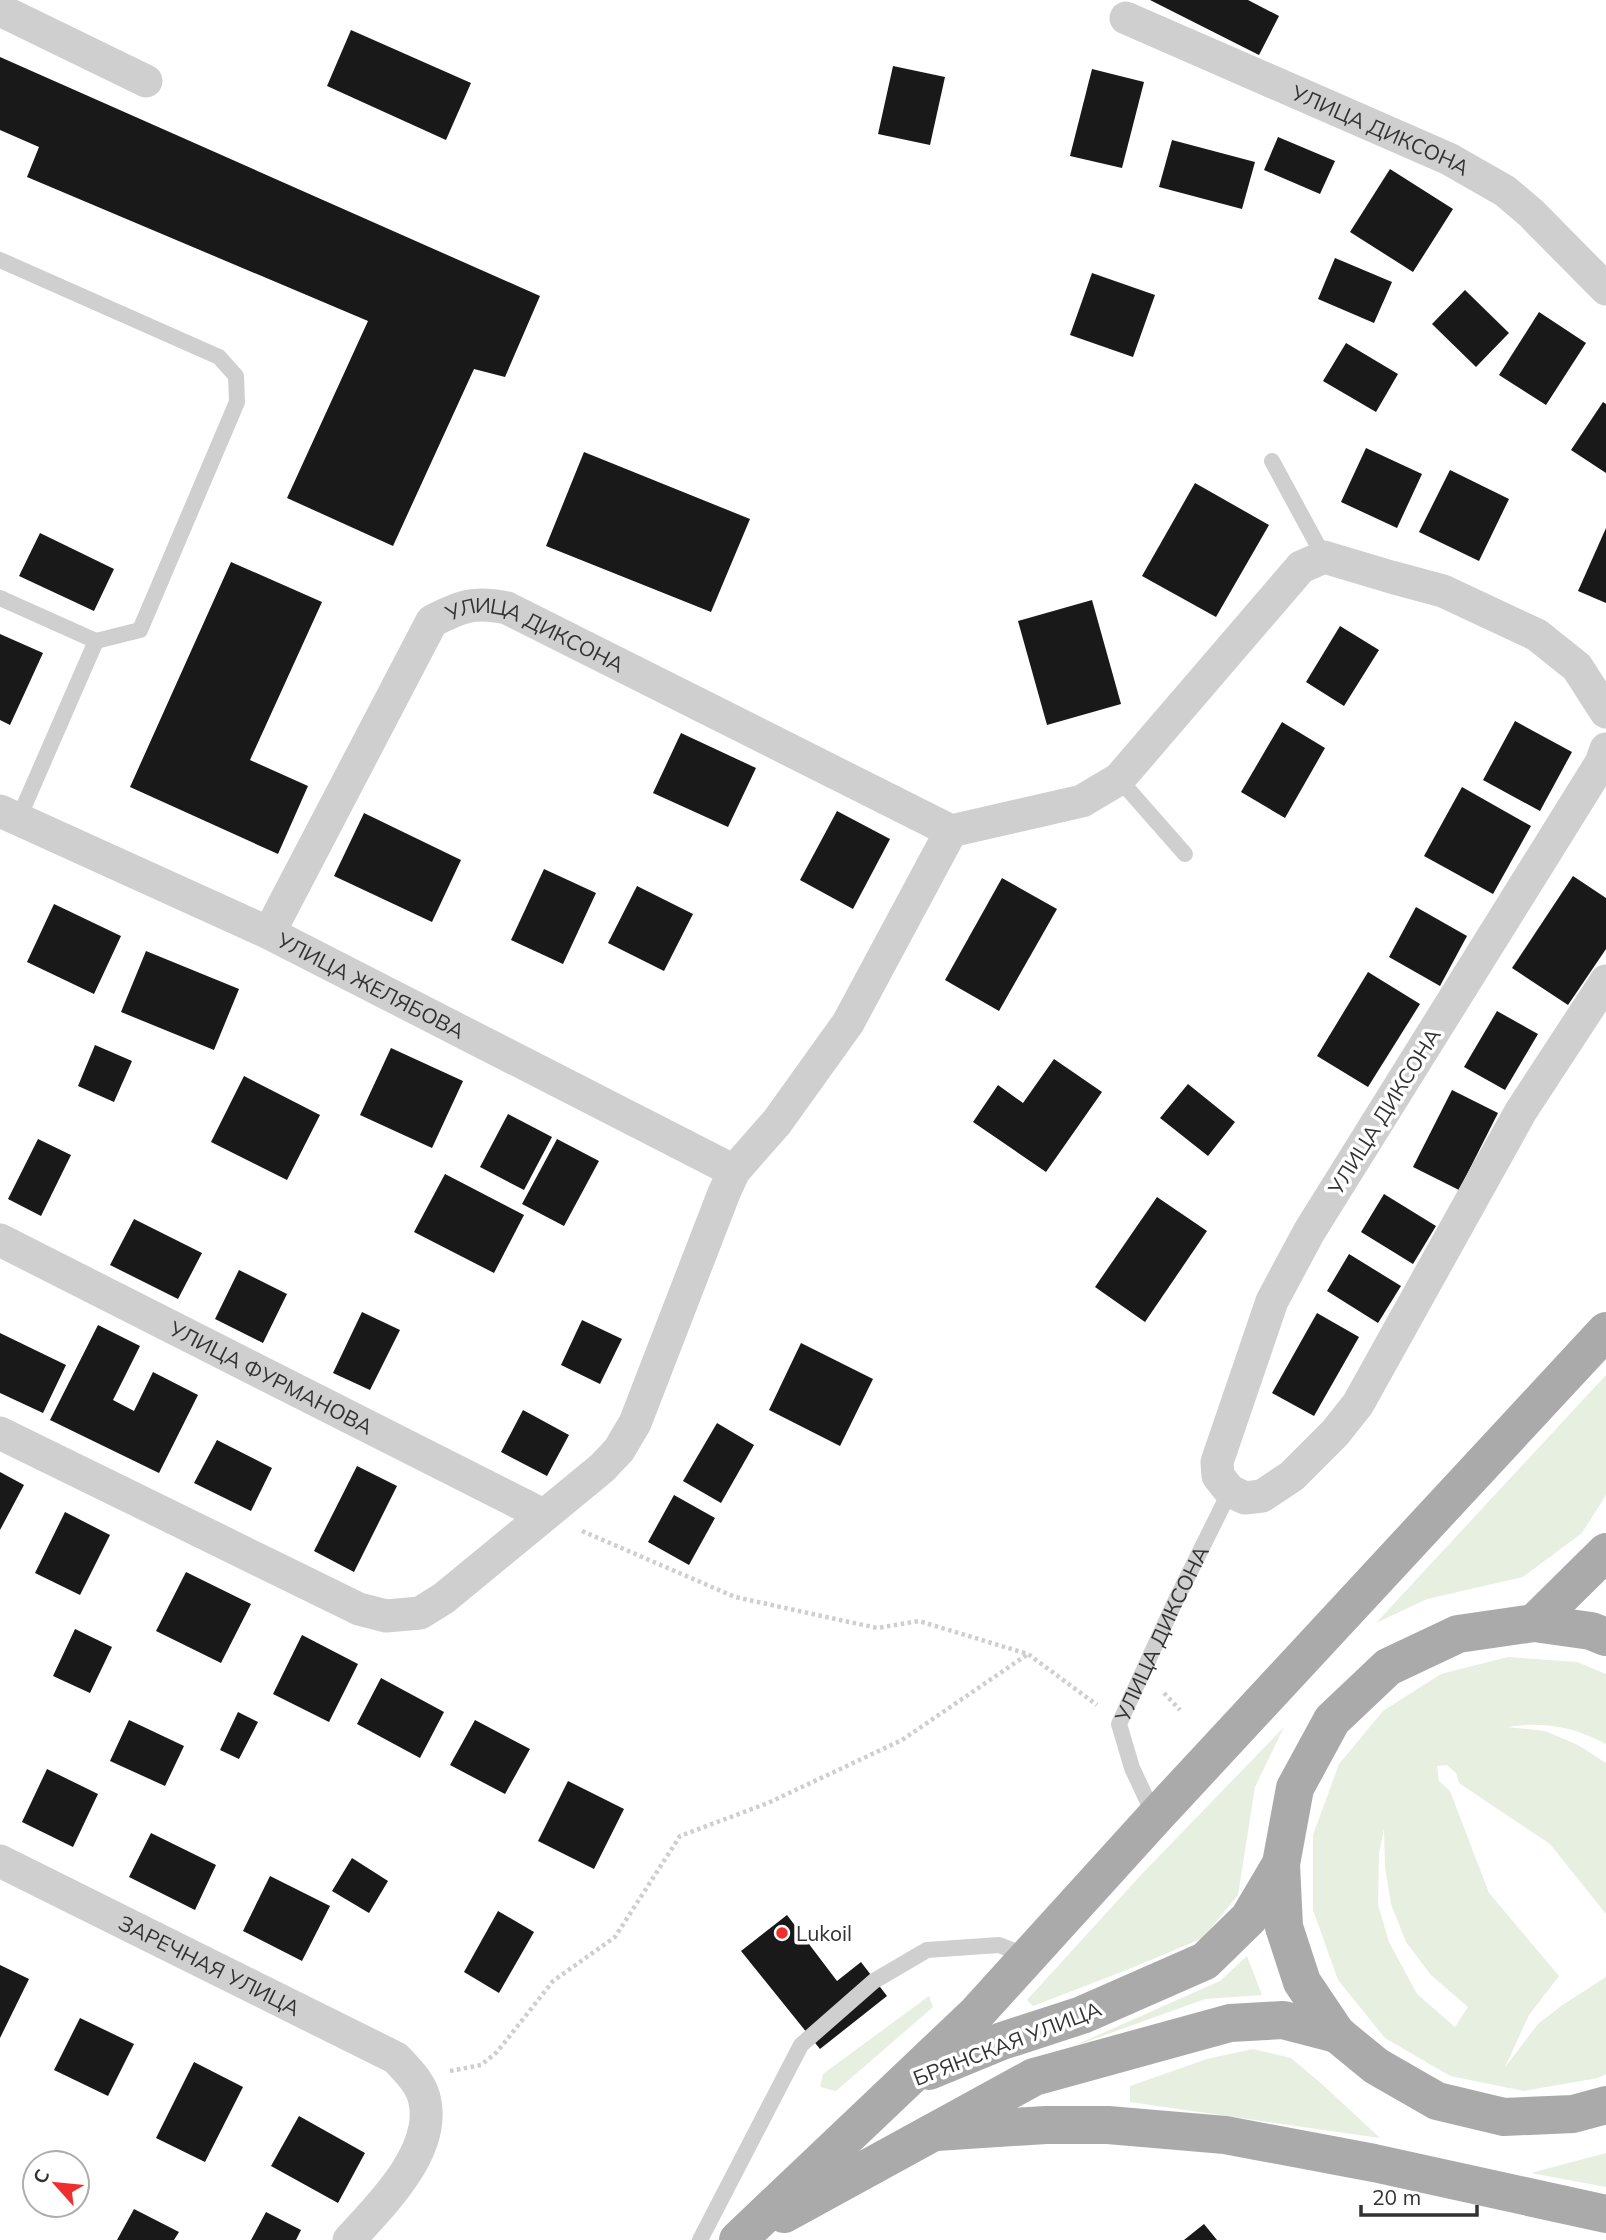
<svg xmlns="http://www.w3.org/2000/svg" width="1606" height="2240" font-family="Mulish,sans-serif">
<style>
.green{fill:#e7efe0;fill-rule:evenodd}
.building{fill:#191919}
.lines{fill:none;stroke-linecap:round;stroke-linejoin:round}
.path{stroke:#cfcfcf;stroke-width:4.5;stroke-dasharray:3.5 3.5;stroke-linecap:butt}
.service{stroke:#cfcfcf;stroke-width:16}
.minor{stroke:#cfcfcf;stroke-width:33}
.primary{stroke:#aaa;stroke-width:38}
.poi-dot{fill:#ee2f2e;stroke:#fff;stroke-width:2.5}
.labels{text-anchor:middle;dominant-baseline:central;stroke-width:7;stroke-linejoin:round;paint-order:stroke}
.street-label{font-size:21px;fill:#323232;stroke:#fff}
.poi-label{font-size:21px;fill:#323232;stroke:#fff;text-anchor:start}
</style>
<rect width="100%" height="100%" fill="#fff"/>
<!-- green -->
<g class="green">
<polygon points="1606,1375 1606,1495 1582,1533 1523,1577 1427,1599 1376,1623"/>
<path d="M 1508,1657 L 1577,1662 L 1606,1674 L 1606,1744 C 1574,1727 1543,1721 1507,1727 L 1545,1731 L 1578,1745 L 1606,1763 L 1606,1914 L 1550,1844 L 1459,1783 L 1456,1773 L 1447,1765 L 1437,1766 L 1439,1781 L 1450,1791 L 1489,1893 L 1559,1976 L 1529,2015 L 1505,2067 L 1538,2024 L 1561,2006 L 1606,1977 L 1606,2074 L 1598,2078 L 1524,2091 L 1450,2076 L 1385,2038 L 1338,1980 L 1313,1910 L 1313,1835 L 1339,1764 L 1383,1711 L 1441,1674 ZM 1384,1829 L 1385,1867 L 1391,1904 L 1406,1942 L 1431,1975 L 1468,2007 L 1455,2027 L 1417,1994 L 1389,1942 L 1378,1905 L 1379,1853 Z"/>
<polygon points="1284,1727 1255,1787 1238,1895 1203,1938 1129,1969 1033,2006 1027,2000 1140,1876"/>
<polygon points="1247,1956 1262,1995 1205,1999 1069,2048 1220,1981"/>
<polygon points="929,1996 933,2007 836,2091 820,2087 823,2074"/>
<polygon points="1253,2049 1291,2058 1323,2085 1380,2138 1130,2102 1130,2086 1207,2059"/>
<polygon points="1606,2153 1606,2187 1531,2173"/>
</g>
<!-- building -->
<g class="building">
<polygon points="1150,0 1248,0 1279,16 1259,55"/>
<polygon points="351,30 471,83 446,140 327,86"/>
<polygon points="0,57 540,296 505,377 474,369 393,546 287,498 368,321 27,177 39,147 0,130"/>
<polygon points="893,66 945,77 930,145 878,134"/>
<polygon points="1092,69 1144,82 1122,168 1070,156"/>
<polygon points="1278,137 1335,161 1320,194 1264,170"/>
<polygon points="1172,140 1255,162 1242,209 1159,187"/>
<polygon points="1390,169 1453,209 1413,272 1350,232"/>
<polygon points="1335,258 1392,282 1374,323 1318,299"/>
<polygon points="1092,273 1155,295 1133,357 1070,335"/>
<polygon points="1465,290 1509,333 1476,367 1432,324"/>
<polygon points="1539,312 1586,343 1546,405 1499,375"/>
<polygon points="1346,343 1398,374 1376,412 1323,381"/>
<polygon points="1603,402 1606,404 1606,473 1571,450"/>
<polygon points="1366,448 1422,474 1397,528 1341,502"/>
<polygon points="584,452 750,519 711,612 546,546"/>
<polygon points="1450,470 1509,499 1479,561 1419,532"/>
<polygon points="1195,483 1269,525 1216,617 1142,576"/>
<polygon points="1606,528 1606,603 1578,591"/>
<polygon points="40,533 114,569 94,611 19,576"/>
<polygon points="231,562 322,602 250,760 308,786 278,854 130,787"/>
<polygon points="1092,600 1121,704 1047,725 1018,621"/>
<polygon points="1340,626 1379,650 1344,706 1306,682"/>
<polygon points="0,634 43,653 10,725 0,720"/>
<polygon points="1515,721 1572,752 1540,811 1483,780"/>
<polygon points="1282,722 1325,748 1285,818 1241,792"/>
<polygon points="681,733 756,768 728,827 653,793"/>
<polygon points="1462,787 1531,826 1493,894 1424,856"/>
<polygon points="837,811 890,839 853,909 800,880"/>
<polygon points="364,813 461,860 432,922 334,876"/>
<polygon points="544,869 596,893 563,964 511,940"/>
<polygon points="1573,876 1606,898 1606,949 1568,1005 1512,968"/>
<polygon points="1002,878 1057,909 999,1011 945,980"/>
<polygon points="637,886 693,914 664,971 608,943"/>
<polygon points="54,904 121,936 94,994 27,962"/>
<polygon points="1416,907 1467,936 1440,986 1389,957"/>
<polygon points="146,951 239,989 214,1050 121,1012"/>
<polygon points="1368,972 1420,1004 1368,1087 1317,1056"/>
<polygon points="1497,1011 1538,1034 1505,1090 1464,1067"/>
<polygon points="95,1045 132,1061 114,1102 78,1086"/>
<polygon points="391,1048 463,1081 432,1148 360,1115"/>
<polygon points="1054,1059 1102,1092 1046,1172 973,1122 998,1085 1023,1103"/>
<polygon points="244,1076 320,1115 287,1180 211,1142"/>
<polygon points="1188,1084 1235,1122 1208,1156 1160,1118"/>
<polygon points="1452,1090 1498,1113 1459,1190 1413,1167"/>
<polygon points="508,1114 552,1137 524,1190 480,1167"/>
<polygon points="38,1139 71,1155 41,1216 8,1199"/>
<polygon points="557,1139 599,1161 564,1226 522,1204"/>
<polygon points="445,1174 524,1215 494,1273 414,1232"/>
<polygon points="1384,1194 1436,1226 1413,1264 1361,1232"/>
<polygon points="1157,1197 1207,1231 1145,1322 1095,1287"/>
<polygon points="134,1219 202,1253 178,1299 110,1265"/>
<polygon points="1349,1254 1401,1286 1378,1323 1327,1291"/>
<polygon points="239,1270 287,1294 263,1343 215,1319"/>
<polygon points="362,1312 400,1330 370,1390 333,1373"/>
<polygon points="1317,1313 1359,1337 1314,1416 1272,1393"/>
<polygon points="582,1320 622,1339 600,1384 561,1365"/>
<polygon points="98,1325 140,1346 113,1400 134,1411 153,1372 198,1395 159,1473 50,1420"/>
<polygon points="0,1333 66,1365 43,1413 0,1393"/>
<polygon points="801,1343 873,1379 840,1446 769,1410"/>
<polygon points="523,1410 569,1435 547,1476 501,1452"/>
<polygon points="717,1423 754,1445 721,1503 683,1481"/>
<polygon points="217,1440 272,1468 251,1511 194,1483"/>
<polygon points="357,1466 397,1486 354,1572 314,1551"/>
<polygon points="0,1472 24,1485 0,1530"/>
<polygon points="674,1495 715,1518 689,1565 648,1542"/>
<polygon points="65,1512 110,1535 80,1595 35,1573"/>
<polygon points="186,1572 251,1604 221,1663 156,1631"/>
<polygon points="75,1629 112,1647 90,1693 53,1676"/>
<polygon points="302,1635 358,1664 329,1722 273,1694"/>
<polygon points="381,1678 444,1712 420,1758 357,1724"/>
<polygon points="238,1712 258,1722 239,1759 220,1750"/>
<polygon points="129,1720 184,1746 165,1786 110,1761"/>
<polygon points="475,1720 530,1749 505,1794 450,1765"/>
<polygon points="47,1769 98,1794 73,1847 22,1822"/>
<polygon points="568,1781 624,1809 594,1869 538,1841"/>
<polygon points="151,1833 216,1865 195,1910 129,1877"/>
<polygon points="352,1858 388,1881 369,1913 332,1891"/>
<polygon points="270,1876 330,1906 302,1961 243,1931"/>
<polygon points="498,1911 534,1932 499,1993 464,1972"/>
<polygon points="787,1915 837,1981 861,1962 887,1996 820,2049 741,1951"/>
<polygon points="0,1965 29,1979 0,2038"/>
<polygon points="80,2018 134,2044 108,2096 54,2070"/>
<polygon points="194,2062 243,2087 205,2162 156,2138"/>
<polygon points="299,2116 365,2153 338,2203 271,2166"/>
<polygon points="134,2209 179,2232 174,2240 117,2240"/>
<polygon points="266,2212 301,2230 296,2240 251,2240"/>
<polygon points="1204,2224 1217,2240 1184,2240"/>
</g>
<g class="lines">
<!-- path -->
<g class="path">
<polyline points="582,1531 735,1597 877,1628 919,1621 1028,1654 1097,1705"/>
<polyline points="1164,1693 1180,1710"/>
<polyline points="450,2071 481,2065 497,2052 553,1981 615,1937 680,1836 768,1803 902,1740 1028,1654"/>
</g>
<!-- service -->
<g class="service">
<polyline points="0,260 219,357 236,376 237,402 140,630 96,641 0,598"/>
<polyline points="1272,461 1324,557"/>
<polyline points="1119,779 1185,854"/>
<polyline points="18,820 96,641"/>
<path id="s1" d="M 1155,1817 L 1132,1768 L 1119,1724 L 1174,1604 L 1230,1491"/>
<polyline points="700,2240 801,2045 874,1981 927,1950 999,1945 1028,1956"/>
</g>
<!-- minor -->
<g class="minor">
<polyline points="0,10 146,81"/>
<path id="s2" d="M 1126,18 L 1449,159 L 1505,191 L 1531,213 L 1606,289"/>
<polyline points="1606,749 1601,763 1309,1232 1272,1301 1217,1462 1218,1476 1230,1491 1245,1498 1262,1496 1292,1476 1335,1433 1358,1404 1521,1111 1606,981"/>
<path id="s3" d="M 0,811 L 269,933 L 734,1171"/>
<path id="s4" d="M 269,933 L 432,621 C 462,606 474,601 507,608 L 951,831"/>
<path id="s5" d="M 0,1240 L 543,1515"/>
<polyline points="0,1433 359,1609 386,1616 420,1613 444,1598 602,1468 619,1450 635,1423 724,1193 734,1171 777,1122 848,1023 951,831 1082,801 1119,779 1301,567 1324,557 1391,577 1443,591 1537,635 1577,667 1606,712"/>
<path id="s6" d="M 0,1861 L 396,2058 C 408,2071 422,2084 425,2102 C 435,2153 380,2206 349,2240"/>
</g>
<!-- primary -->
<g class="primary">
<polyline points="1534,1623 1606,1552"/>
<polyline points="1606,1637 1591,1631 1534,1623 1458,1634 1388,1667 1332,1720 1295,1788 1281,1864 1284,1927 1302,1982 1337,2034 1376,2066 1437,2101 1504,2117 1573,2114 1606,2105"/>
<polyline points="929,2071 1002,2041 1082,2015 1205,1961 1249,1918 1281,1864"/>
<polyline points="936,2132 1046,2125 1108,2125 1225,2135 1374,2163 1606,2214"/>
<polyline points="784,2214 1034,2077 1230,2023 1283,2020 1337,2034"/>
<polyline points="738,2240 976,2014 1155,1817 1606,1331"/>
</g>
</g>
<!-- markers -->
<circle class="poi-dot" cx="782" cy="1933" r="7"/>
<g class="labels">
<!-- street labels -->
<g class="street-label">
<text stroke="none"><textPath href="#s2" startOffset="278">УЛИЦА ДИКСОНА</textPath></text>
<text stroke="none"><textPath href="#s4" startOffset="464">УЛИЦА ДИКСОНА</textPath></text>
<text stroke="none"><textPath href="#s3" startOffset="410">УЛИЦА ЖЕЛЯБОВА</textPath></text>
<text transform="translate(1384 1111) rotate(-58)">УЛИЦА ДИКСОНА</text>
<text stroke="none"><textPath href="#s5" startOffset="304">УЛИЦА ФУРМАНОВА</textPath></text>
<text stroke="none"><textPath href="#s1" startOffset="200">УЛИЦА ДИКСОНА</textPath></text>
<text stroke="none"><textPath href="#s6" startOffset="234">ЗАРЕЧНАЯ УЛИЦА</textPath></text>
<text transform="translate(1007 2043) rotate(-21)">БРЯНСКАЯ УЛИЦА</text>
</g>
<!-- poi labels -->
<g class="poi-label">
<text x="796" y="1933">Lukoil</text>
</g>
</g>
<!-- north arrow -->
<g transform="translate(56 2184) rotate(297)"><circle r="33" fill="#ffffff" stroke="#adadad" stroke-width="2"/>
<path d="M0-5L12 26L0 18L-12 26Z" fill="#ee2f2e"/>
<text y="-10" font-size="19" font-weight="bold" text-anchor="middle" fill="#323232">С</text>
</g>
<!-- scale -->
<path d="M1361 2205v10h116v-10" fill="none" stroke="#323232" stroke-width="3.5"/>
<text x="1372" y="2205" font-size="21" fill="#323232" stroke="#ffffff" stroke-width="5" paint-order="stroke">20 m</text>
</svg>
